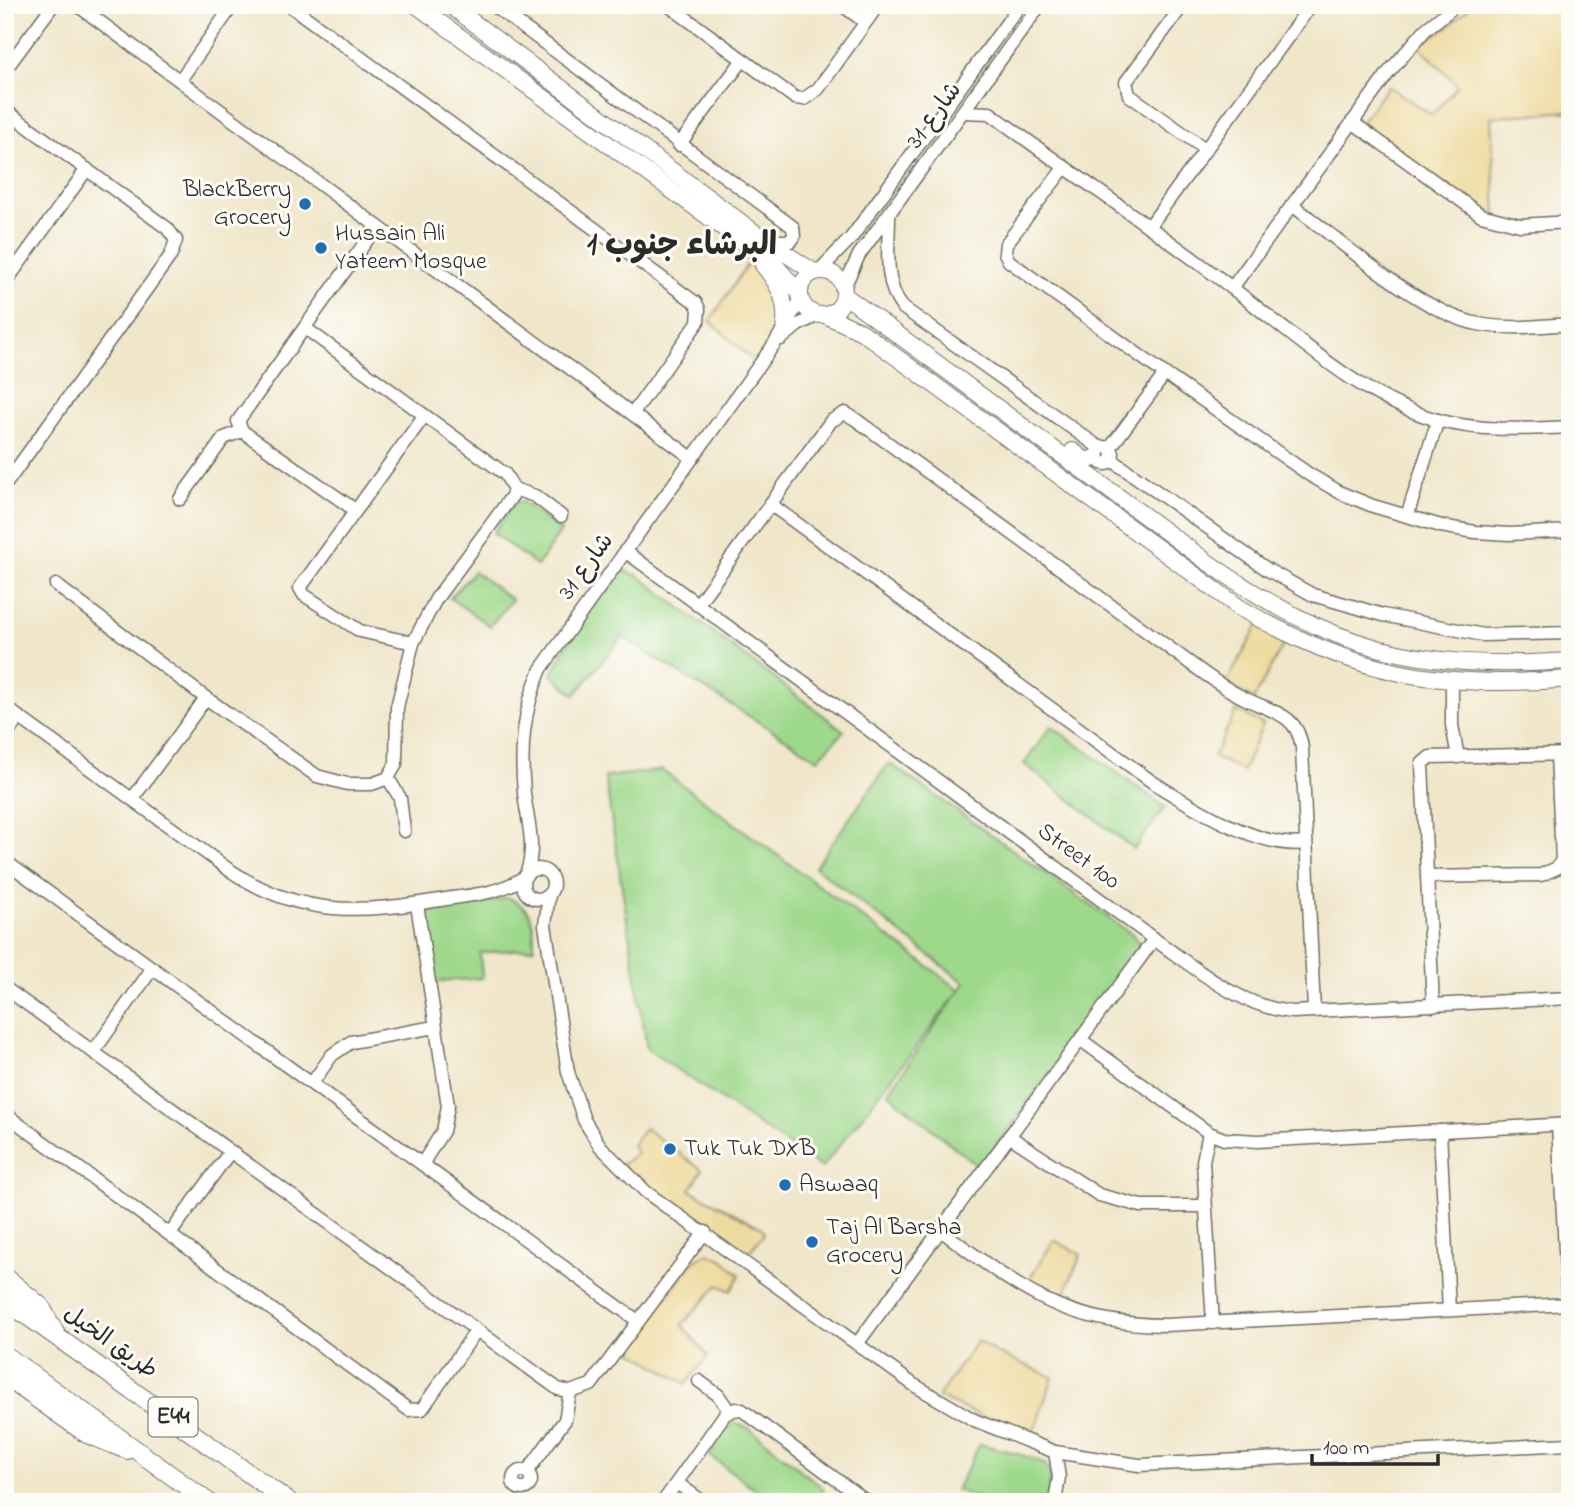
<svg xmlns="http://www.w3.org/2000/svg" width="1575" height="1507" font-family="'Indie Flower','Playpen Sans Arabic',sans-serif">
<style>
.green{fill:#9ed88b;stroke:#64825b;stroke-width:2}
.sand{fill:#eeda9e;stroke:#8c8264;stroke-width:2}
.lines{fill:none;stroke-linecap:round;stroke-linejoin:round}
.minor-casing{stroke:#706c63;stroke-width:15}
.major-casing{stroke:#706c63;stroke-width:18}
.highway-casing{stroke:#706c63;stroke-width:20}
.minor{stroke:#fff;stroke-width:12}
.major{stroke:#fff;stroke-width:16}
.highway{stroke:#fff;stroke-width:18}
.poi-dot{fill:#1f6fb2;stroke:#fdfcf7;stroke-width:2.5}
.labels{text-anchor:middle;dominant-baseline:central;stroke-width:6;stroke-linejoin:round;paint-order:stroke}
.shield{fill:#fdfcf7;stroke:#6a6a68;stroke-width:2}
.shield-label{font-size:23px;font-weight:bold;fill:#2b2b2b}
.street-label{font-size:24px;fill:#2b2b2b;stroke:#fdfcf7}
.poi-label{font-size:24px;fill:#2b2b2b;stroke:#fdfcf7;text-anchor:start}
.district-label{font-size:32px;font-weight:bold;fill:#2b2b2b;stroke:#fdfcf7}
</style>
<rect width="100%" height="100%" fill="#fdfcf7"/>
<filter id="ink" filterUnits="userSpaceOnUse"><feTurbulence type="fractalNoise" baseFrequency=".0143" numOctaves="2"/><feDisplacementMap in="SourceGraphic" scale="14" xChannelSelector="R" yChannelSelector="G"/><feConvolveMatrix kernelMatrix="1 2 1 2 8 2 1 2 1" color-interpolation-filters="sRGB"/></filter>
<filter id="wash" filterUnits="userSpaceOnUse"><feTurbulence type="fractalNoise" baseFrequency=".00686" numOctaves="4" result="noise"/><feDisplacementMap in="SourceGraphic" scale="28" xChannelSelector="R" yChannelSelector="G"/><feGaussianBlur stdDeviation="1.57" result="paint"/><feColorMatrix in="noise" values="0 0 0 0 0 0 0 0 0 0 0 0 0 0 0 0 0 1.4 0 .05"/><feComposite in="paint" operator="in"/></filter>
<g filter="url(#wash)">
<rect width="100%" height="100%" fill="#f0e6ca"/>
<!-- green -->
<g class="green">
<polygon points="522,502 561,531 537,566 493,533 514,503"/>
<polygon points="618,569 637,575 844,731 818,759 622,637 575,695 552,675 573,632"/>
<polygon points="474,571 512,600 490,626 450,598"/>
<polygon points="1051,726 1165,807 1134,849 1024,764"/>
<polygon points="889,763 1133,935 1139,943 1138,953 980,1168 888,1093 965,983 815,867"/>
<polygon points="662,770 960,990 822,1168 647,1049 605,777"/>
<path d="M 508,898 C 534,908 534,923 534,948 L 480,953 L 482,978 L 434,982 L 423,920 L 428,912 Z"/>
<polygon points="735,1423 749,1428 824,1489 815,1502 773,1502 710,1456 723,1431"/>
<path d="M 980,1444 C 994,1449 1042,1457 1048,1468 C 1053,1478 1048,1491 1047,1502 L 989,1502 L 956,1490 Z"/>
</g>
<!-- sand -->
<g class="sand">
<polygon points="1472,5 1570,5 1570,111 1491,117 1496,214 1473,205 1360,124 1388,86 1432,115 1458,85 1418,45 1448,27"/>
<polygon points="748,263 769,279 778,293 779,329 756,363 710,321"/>
<polygon points="1258,625 1286,640 1254,699 1226,684"/>
<polygon points="1236,711 1263,724 1243,771 1213,757"/>
<polygon points="645,1128 702,1170 690,1190 762,1228 764,1234 744,1258 621,1166 637,1152 632,1145"/>
<polygon points="1054,1240 1081,1255 1060,1304 1024,1287"/>
<polygon points="708,1253 722,1259 740,1275 731,1291 718,1285 682,1325 708,1356 686,1384 627,1348 694,1260"/>
<polygon points="977,1341 999,1354 1053,1377 1031,1439 938,1397"/>
</g>
</g>
<g filter="url(#ink)">
<g class="lines">
<!-- minor casing -->
<g class="minor-casing">
<g id="minor">
<polyline points="77,5 692,458"/>
<polyline points="289,5 696,303 699,309 698,322 634,412"/>
<polyline points="493,5 793,227 794,237 791,241 767,241"/>
<polyline points="668,5 795,98 804,99 818,89 878,5"/>
<polyline points="842,5 865,22"/>
<polyline points="1183,5 1126,82 1129,95 1205,149"/>
<polyline points="5,70 53,5"/>
<polyline points="180,80 233,5"/>
<polyline points="5,110 167,228 176,240 171,255 5,485"/>
<path d="M 964,112 L 990,113 C 1070,173 1153,227 1232,288 C 1296,336 1359,397 1437,420 C 1481,432 1525,429 1570,427"/>
<polyline points="1352,122 1481,215 1520,225 1570,222"/>
<polyline points="679,145 742,61"/>
<polyline points="1064,168 1006,244 1005,253 1009,261 1165,374 1310,475 1341,493 1373,506 1441,526 1475,532 1510,534 1570,531"/>
<path d="M 1292,205 C 1341,241 1421,313 1478,324 C 1508,330 1540,326 1570,324"/>
<path d="M 889,216 C 889,245 883,282 902,307 L 1100,448"/>
<polyline points="1149,227 1311,5"/>
<polyline points="820,270 851,238 1020,5"/>
<polyline points="5,283 87,169"/>
<polyline points="844,287 859,255 1040,5"/>
<polyline points="1232,288 1389,72 1426,29 1456,5"/>
<polyline points="781,339 798,325 818,315"/>
<polyline points="1110,448 1165,374"/>
<polyline points="1112,460 1107,464 1101,463 1097,457 1098,451 1103,447 1110,448 1113,453 1112,460 1268,570 1313,595 1383,615 1483,635 1570,633"/>
<polyline points="514,489 535,496 561,516"/>
<polyline points="180,499 224,438 242,431"/>
<path d="M 770,504 L 1151,781 C 1189,805 1260,850 1305,843"/>
<polyline points="355,510 242,431 238,421 377,226"/>
<polyline points="1407,516 1438,420"/>
<path d="M 625,551 L 1154,939 C 1197,969 1239,1007 1293,1012 L 1570,998"/>
<polyline points="56,585 206,698 317,776 347,784 372,784 388,778 396,764 397,707 413,643 436,599 512,496 514,489 505,474 305,328"/>
<path d="M 697,605 L 831,421 L 845,413 L 855,419 L 1205,674 C 1219,684 1233,693 1248,700 C 1274,712 1298,715 1302,748 L 1314,1011"/>
<polyline points="413,643 360,631 304,595 300,588 424,416"/>
<polyline points="1452,680 1452,725 1458,757"/>
<path d="M 5,707 L 228,869 C 301,919 362,913 446,899 C 473,895 500,893 523,878"/>
<polyline points="5,736 19,718"/>
<polyline points="388,778 400,798 404,831"/>
<polyline points="133,798 206,698"/>
<polyline points="5,861 638,1321"/>
<circle cx="538" cy="884" r="15"/>
<path d="M 526,874 C 537,847 527,820 524,793 C 520,748 523,710 541,669 L 775,343 L 801,299"/>
<polyline points="1427,877 1541,875 1557,868 1562,860 1557,755"/>
<polyline points="549,894 545,925 568,1072 584,1120 600,1146 646,1192 914,1385 974,1420 1055,1452 1139,1465 1570,1444"/>
<polyline points="417,904 448,1106 443,1131 422,1164"/>
<polyline points="5,988 558,1389 570,1392 591,1385 705,1232"/>
<polyline points="1433,1006 1422,764 1430,757 1570,754"/>
<polyline points="1081,1040 1209,1133 1224,1139 1258,1141 1570,1124"/>
<polyline points="94,1051 152,969"/>
<polyline points="312,1083 332,1055 351,1042 435,1027"/>
<polyline points="5,1114 409,1410 422,1409 476,1331"/>
<polyline points="1558,1125 1568,1304"/>
<polyline points="1440,1131 1449,1310"/>
<polyline points="1209,1133 1203,1161 1213,1323"/>
<polyline points="1009,1136 1099,1195 1141,1206 1205,1206"/>
<path d="M 942,1231 C 1019,1289 1065,1325 1166,1325 L 1570,1304"/>
<polyline points="170,1234 230,1152"/>
<polyline points="857,1344 1154,939"/>
<polyline points="699,1381 718,1395 729,1411"/>
<circle cx="522" cy="1480" r="9"/>
<polyline points="527,1472 565,1420 570,1392"/>
<polyline points="677,1483 703,1502"/>
<polyline points="663,1502 725,1414 736,1409 742,1410 867,1502"/>
<polyline points="1055,1502 1059,1477 1055,1452"/>
</g>
</g>
<!-- major casing -->
<g class="major-casing">
<g id="major">
<polyline points="416,5 776,266 800,294"/>
<polyline points="450,5 766,241 814,272"/>
<path d="M 763,265 C 779,285 787,299 785,326"/>
<circle cx="822" cy="293" r="22"/>
<path d="M 844,295 L 1206,561 C 1333,650 1416,671 1570,661"/>
<path d="M 825,315 L 862,332 L 1240,608 C 1354,674 1438,690 1570,679"/>
<polyline points="1073,451 1086,461 1097,457"/>
</g>
</g>
<!-- highway casing -->
<g class="highway-casing">
<g id="highway">
<polyline points="5,1277 41,1307 56,1335"/>
<polyline points="5,1300 289,1502"/>
<polyline points="5,1355 208,1502"/>
<polyline points="5,1376 87,1434 127,1450"/>
</g>
</g>
<!-- minor -->
<use href="#minor" class="minor"/>
<!-- major -->
<use href="#major" class="major"/>
<!-- highway -->
<use href="#highway" class="highway"/>
</g>
</g>
<!-- markers -->
<g class="poi-dot">
<circle cx="305" cy="204" r="7"/>
<circle cx="321" cy="248" r="7"/>
<circle cx="670" cy="1149" r="7"/>
<circle cx="785" cy="1185" r="7"/>
<circle cx="812" cy="1242" r="7"/>
</g>
<g class="labels">
<!-- shield labels -->
<rect class="shield" x="148.5" y="1397.5" width="49" height="39" rx="5"/>
<g class="shield-label">
<text x="173" y="1417">E44</text>
</g>
<!-- street labels -->
<g class="street-label">
<text transform="translate(935 116) rotate(-54)">شارع 31</text>
<text transform="translate(587 567) rotate(-54)">شارع 31</text>
<text transform="translate(1078 857) rotate(36)">Street 100</text>
<text transform="translate(110 1343) rotate(35)">طريق الخيل</text>
</g>
<!-- poi labels -->
<g class="poi-label">
<text x="291" y="190" text-anchor="end">BlackBerry<tspan x="291" dy="28">Grocery</tspan></text>
<text x="335" y="234">Hussain Ali<tspan x="335" dy="28">Yateem Mosque</tspan></text>
<text x="684" y="1149">Tuk Tuk DXB</text>
<text x="799" y="1185">Aswaaq</text>
<text x="826" y="1228">Taj Al Barsha<tspan x="826" dy="28">Grocery</tspan></text>
</g>
<!-- district labels -->
<g class="district-label">
<text x="682" y="246">البرشاء جنوب 1</text>
</g>
</g>
<!-- margin -->
<rect width="1575" height="1507" fill="none" stroke="#fdfcf7" stroke-width="28"/>
<!-- scale -->
<path d="M1312 1454v10h126v-10" fill="none" stroke="#2b2b2b" stroke-width="3.5"/>
<text x="1323" y="1454" font-size="21" fill="#2b2b2b" stroke="#fdfcf7" stroke-width="5" paint-order="stroke">100 m</text>
</svg>
